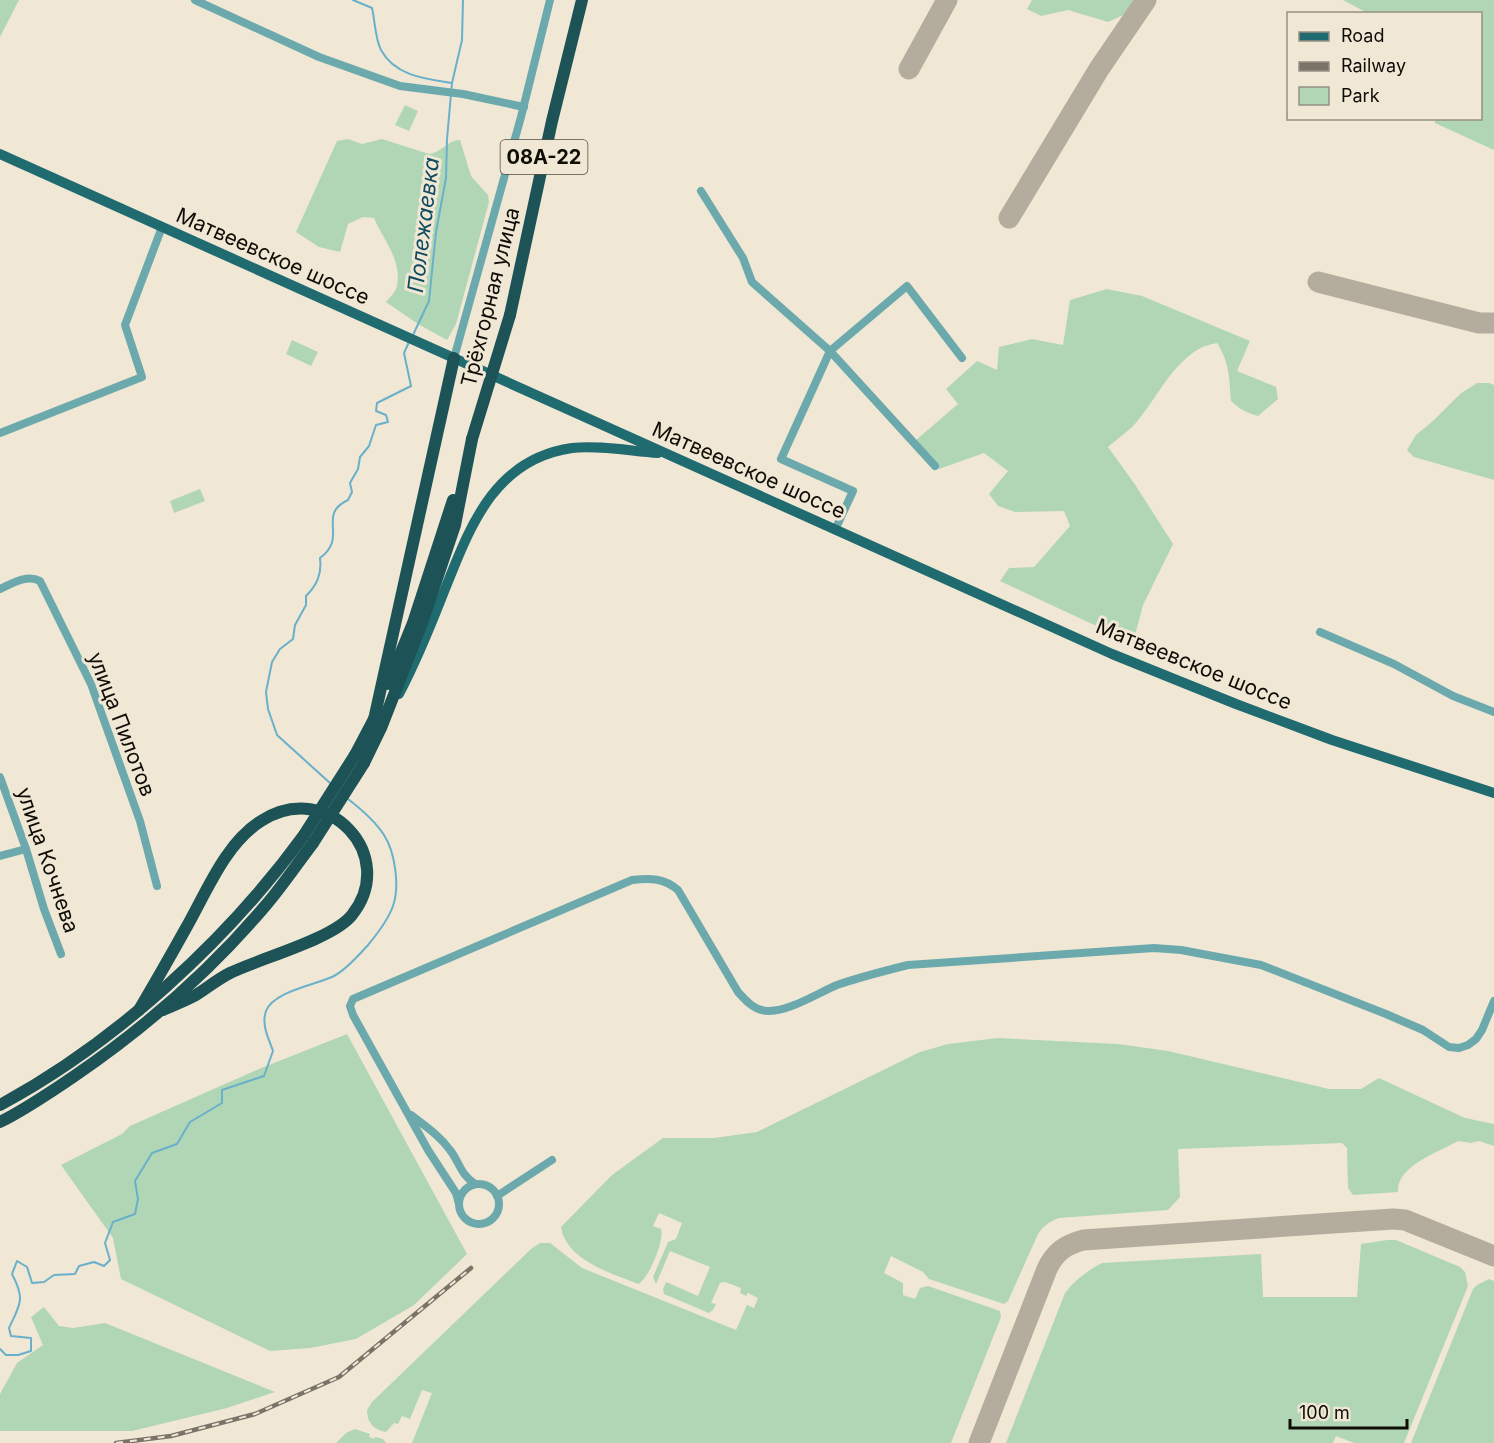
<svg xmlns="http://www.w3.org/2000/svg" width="1494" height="1443" font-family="Inter,sans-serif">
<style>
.green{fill:#b1d6b6}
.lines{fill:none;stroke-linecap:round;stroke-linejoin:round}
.stream{stroke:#69b0ca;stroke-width:2}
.taxiway{stroke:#b4ad9e;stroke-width:21}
.minor{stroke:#6ca9ad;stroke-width:8}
.major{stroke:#206b70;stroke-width:10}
.highway{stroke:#1d5356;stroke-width:12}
.rail-casing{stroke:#797368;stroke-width:4.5}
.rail{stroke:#f0e7d5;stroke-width:2;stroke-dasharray:7;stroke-linecap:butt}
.highway-bridge{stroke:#1d5356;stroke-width:12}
.labels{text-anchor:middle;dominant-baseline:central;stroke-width:6;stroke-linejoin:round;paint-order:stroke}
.shield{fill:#f0e7d5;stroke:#534e45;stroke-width:1.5}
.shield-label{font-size:20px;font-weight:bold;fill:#100d07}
.street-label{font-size:21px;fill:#100d07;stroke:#f0e7d5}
.water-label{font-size:22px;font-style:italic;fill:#104c5f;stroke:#f0e7d5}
</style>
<rect width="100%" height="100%" fill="#f0e7d5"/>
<!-- green -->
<g class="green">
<polygon points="0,0 19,0 0,37"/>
<polygon points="1032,0 1140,0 1130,12 1108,22 1068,10 1041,16 1027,9"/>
<polygon points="1343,0 1494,0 1494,150 1435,123 1435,119 1480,118 1480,14 1367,13"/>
<polygon points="405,105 418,111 409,131 395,125"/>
<path d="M 348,139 L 362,144 L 382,139 L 429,154 C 441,153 448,140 460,140 L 471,176 L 488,195 L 489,202 L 456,324 L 447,340 L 418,324 L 386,302 C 389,298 396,292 397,286 C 402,260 384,241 374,218 L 363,217 L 348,224 L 340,252 L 319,247 L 296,232 L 337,141 Z"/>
<path d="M 1107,289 L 1142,296 L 1250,341 L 1237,371 L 1276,387 L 1278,399 L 1258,416 C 1247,413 1239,409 1231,401 C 1229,377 1230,364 1217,343 C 1180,348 1161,392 1139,419 C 1131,430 1118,438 1108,447 L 1134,483 L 1173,544 L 1143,605 L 1133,643 L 1000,581 L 1009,568 L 1034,567 L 1070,526 L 1064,511 L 1015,512 L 998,506 L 989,494 L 1008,471 L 984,453 L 939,469 L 916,440 L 958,404 L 946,389 L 977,361 L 997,370 L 999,347 L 1032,339 L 1063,345 L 1070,300 Z"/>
<polygon points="292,340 318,352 311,366 286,354"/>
<polygon points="1477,383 1489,383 1494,385 1494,480 1414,457 1407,450 1416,435 1433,421 1460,394"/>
<polygon points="200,489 205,501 174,513 170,501"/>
<polygon points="347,1034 467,1254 414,1305 356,1339 310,1348 270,1351 121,1279 113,1238 61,1165 122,1134 130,1126 259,1069"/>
<path d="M 998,1038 L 1118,1044 L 1168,1051 L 1329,1089 L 1361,1089 L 1379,1078 L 1465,1118 L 1494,1124 L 1494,1146 L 1479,1141 L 1471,1143 L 1458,1141 C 1439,1152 1396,1166 1398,1192 L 1353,1195 L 1348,1188 L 1347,1148 L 1342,1143 L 1178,1149 L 1180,1197 L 1168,1210 L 1059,1218 C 1050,1221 1043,1226 1038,1234 L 1008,1301 L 1004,1304 L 929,1279 L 923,1272 L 891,1256 L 884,1273 L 903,1283 L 903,1295 L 915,1299 L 920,1288 L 928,1286 L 1000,1311 L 1001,1317 L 951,1443 L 412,1443 L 432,1393 L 422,1390 L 410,1419 L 402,1416 L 398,1424 L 394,1423 L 386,1432 C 374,1430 367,1423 367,1410 L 372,1402 L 531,1249 L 540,1243 L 550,1243 L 582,1268 L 736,1330 L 747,1305 L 754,1308 L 758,1298 L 748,1293 L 746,1296 L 740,1293 L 741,1288 L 725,1282 L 720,1283 L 711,1303 L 716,1304 L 713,1310 L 709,1313 L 664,1294 L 663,1289 L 666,1282 L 698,1296 L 710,1267 L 670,1251 L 656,1284 L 653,1277 L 668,1242 L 676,1239 L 682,1223 L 659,1213 L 653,1226 L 661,1229 C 665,1240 648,1280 638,1284 C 611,1273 566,1260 561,1227 L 612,1175 L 663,1138 L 714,1138 L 757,1132 L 920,1052 L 948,1044 Z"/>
<path d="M 1387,1240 L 1396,1240 L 1460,1267 L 1465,1272 L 1468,1286 L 1404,1443 L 1354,1443 L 1336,1436 L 1333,1443 L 1006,1443 L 1065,1293 C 1075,1280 1087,1271 1102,1263 L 1261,1254 L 1263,1297 L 1357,1297 L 1361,1244 Z"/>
<polygon points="1489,1279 1494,1281 1494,1443 1411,1443 1473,1289 1477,1285"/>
<polygon points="44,1307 59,1326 73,1328 105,1323 275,1392 227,1408 132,1431 0,1431 0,1394 17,1363 43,1345 31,1317"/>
<polygon points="355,1429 370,1434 369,1437 374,1439 375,1437 383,1439 386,1443 336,1443 346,1433"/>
</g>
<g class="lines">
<!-- stream -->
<g class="stream">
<path d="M 353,0 L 372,8 C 375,21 375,38 381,50 C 395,76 426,79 452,83"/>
<polyline points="413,335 429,301 436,232 446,178 447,139 452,83 462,40 463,0"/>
<path d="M 330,783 L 277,735 L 268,709 L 266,692 L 272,662 L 280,649 L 293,639 L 295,625 L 306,605 L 306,596 C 317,585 322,574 320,558 C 349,537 316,515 348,500 L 352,492 L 350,483 L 358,469 L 360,457 L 369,446 L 376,425 L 388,422 L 386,415 L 376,411 L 377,403 L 411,386 L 404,353 L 409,342"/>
<path d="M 0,1349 L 6,1355 L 18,1355 L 31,1351 L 31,1338 L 11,1336 L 9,1328 C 21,1303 25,1299 12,1274 L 17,1261 L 27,1267 L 32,1283 L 44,1282 L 54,1275 L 75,1274 L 79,1266 L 94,1262 L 104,1266 L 110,1260 L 105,1243 L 113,1222 L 135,1214 L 138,1199 L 135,1181 L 152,1153 L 177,1144 L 190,1122 L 222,1103 L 222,1090 L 264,1076 L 273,1051 C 269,1039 261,1025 266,1011 C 274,991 316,985 334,976 C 347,969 359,955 368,945 C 378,933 388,920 393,906 C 400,886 395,852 384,835 C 375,821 361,809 348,799"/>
</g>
<!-- taxiway -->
<g class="taxiway">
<polyline points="909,69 947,0"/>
<polyline points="1009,218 1099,69 1146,0"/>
<polyline points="1318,282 1479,323 1494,323"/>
<path d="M 979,1443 L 1047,1269 C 1055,1252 1065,1245 1083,1240 L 1393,1219 L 1405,1220 L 1494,1256"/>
</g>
<!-- minor -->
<g class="minor">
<polyline points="195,0 319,57 400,86 463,94 524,107"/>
<polyline points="701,191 743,258 752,282 830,351 781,459 853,491 835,530"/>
<polyline points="454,358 521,117 550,0"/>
<polyline points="0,433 142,377 125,325 162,227"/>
<polyline points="935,466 830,351 907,286 962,358"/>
<path d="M 0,589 C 13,583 27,574 40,581 L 91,684 L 140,821 L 157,886"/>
<polyline points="1320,632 1394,664 1453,696 1494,712"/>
<polyline points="0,777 26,849 44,909 61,954"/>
<polyline points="0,856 26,849"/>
<path d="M 411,1115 C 425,1126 439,1135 450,1150 C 460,1163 460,1174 475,1184"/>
<circle cx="479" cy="1204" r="20"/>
<polyline points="497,1196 552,1160"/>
<path d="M 459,1204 L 456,1193 L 428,1150 L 353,1015 L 350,1006 L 353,999 L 632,880 C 651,878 664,878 678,890 L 738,992 C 746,1001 755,1011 768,1011 C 788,1012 818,993 837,985 C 860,977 884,971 908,965 L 1154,948 L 1181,950 L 1261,965 L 1386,1014 L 1423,1030 L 1449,1047 L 1459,1048 L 1468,1045 L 1476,1039 L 1482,1030 L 1494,1001"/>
</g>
<!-- major -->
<g class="major">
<polyline points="0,154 1112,654 1236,704 1332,740 1494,793"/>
<path d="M 399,694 C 417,660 431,625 445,589 C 470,527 494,459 572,448 C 599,445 630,451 658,453"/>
</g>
<!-- highway -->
<g class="highway">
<polyline points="510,315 552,121 582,0"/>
<polyline points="388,684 413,623 453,500"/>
<polyline points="373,724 454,358"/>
<polyline points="355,755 375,717"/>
<polyline points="364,763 381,728 422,623 455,525 472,439"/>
<path d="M 139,1010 C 155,983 171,955 186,928 C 207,891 225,844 261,821 C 328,778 399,856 352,915 C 333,939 261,958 230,973 C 218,979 207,988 196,995 C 185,1001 174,1005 163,1010"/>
<path d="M 0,1105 C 115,1043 227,941 304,835"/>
<path d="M 0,1122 C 26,1109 49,1093 73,1077 C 145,1028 210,971 266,905 C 283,885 297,864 313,843"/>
</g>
<!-- rail casing -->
<g class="rail-casing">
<polyline id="rail" points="116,1443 171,1436 255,1414 339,1377 471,1268"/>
</g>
<!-- rail -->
<use href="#rail" class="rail"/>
<!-- highway-bridge -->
<g class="highway-bridge">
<polyline points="472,439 510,315"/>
<polyline points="304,835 355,755"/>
<polyline points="313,843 364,763"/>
</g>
</g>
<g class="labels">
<!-- shield labels -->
<rect class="shield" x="500.5" y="140" width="87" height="34" rx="4.5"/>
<g class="shield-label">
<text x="544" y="157">08А-22</text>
</g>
<!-- street labels -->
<g class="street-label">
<text transform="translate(273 256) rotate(24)">Матвеевское шоссе</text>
<text transform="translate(490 297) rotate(-76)">Трёхгорная улица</text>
<text transform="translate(749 470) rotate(24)">Матвеевское шоссе</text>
<text transform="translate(1194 664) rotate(22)">Матвеевское шоссе</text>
<text transform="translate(122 724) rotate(69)">улица Пилотов</text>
<text transform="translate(48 860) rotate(71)">улица Кочнева</text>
</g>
<!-- water labels -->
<g class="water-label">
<text transform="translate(423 225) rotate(-83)">Полежаевка</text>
</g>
</g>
<!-- legend -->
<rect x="1287" y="12" width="195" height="108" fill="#f0e7d5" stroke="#969083" stroke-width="1.5"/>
<rect x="1299" y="32" width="30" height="9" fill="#206b70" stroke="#969083" stroke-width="1.5"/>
<text x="1341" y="42" font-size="18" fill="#100d07">Road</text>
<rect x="1299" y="62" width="30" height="9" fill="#797368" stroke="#969083" stroke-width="1.5"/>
<text x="1341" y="72" font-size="18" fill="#100d07">Railway</text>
<rect x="1299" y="87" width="30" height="18" fill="#b1d6b6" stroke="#969083" stroke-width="1.5"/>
<text x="1341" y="102" font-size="18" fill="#100d07">Park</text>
<!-- scale -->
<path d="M1290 1419v9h117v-9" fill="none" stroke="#100d07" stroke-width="3"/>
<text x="1299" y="1419" font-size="18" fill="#100d07" stroke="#f0e7d5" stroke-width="4.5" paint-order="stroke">100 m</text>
</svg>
